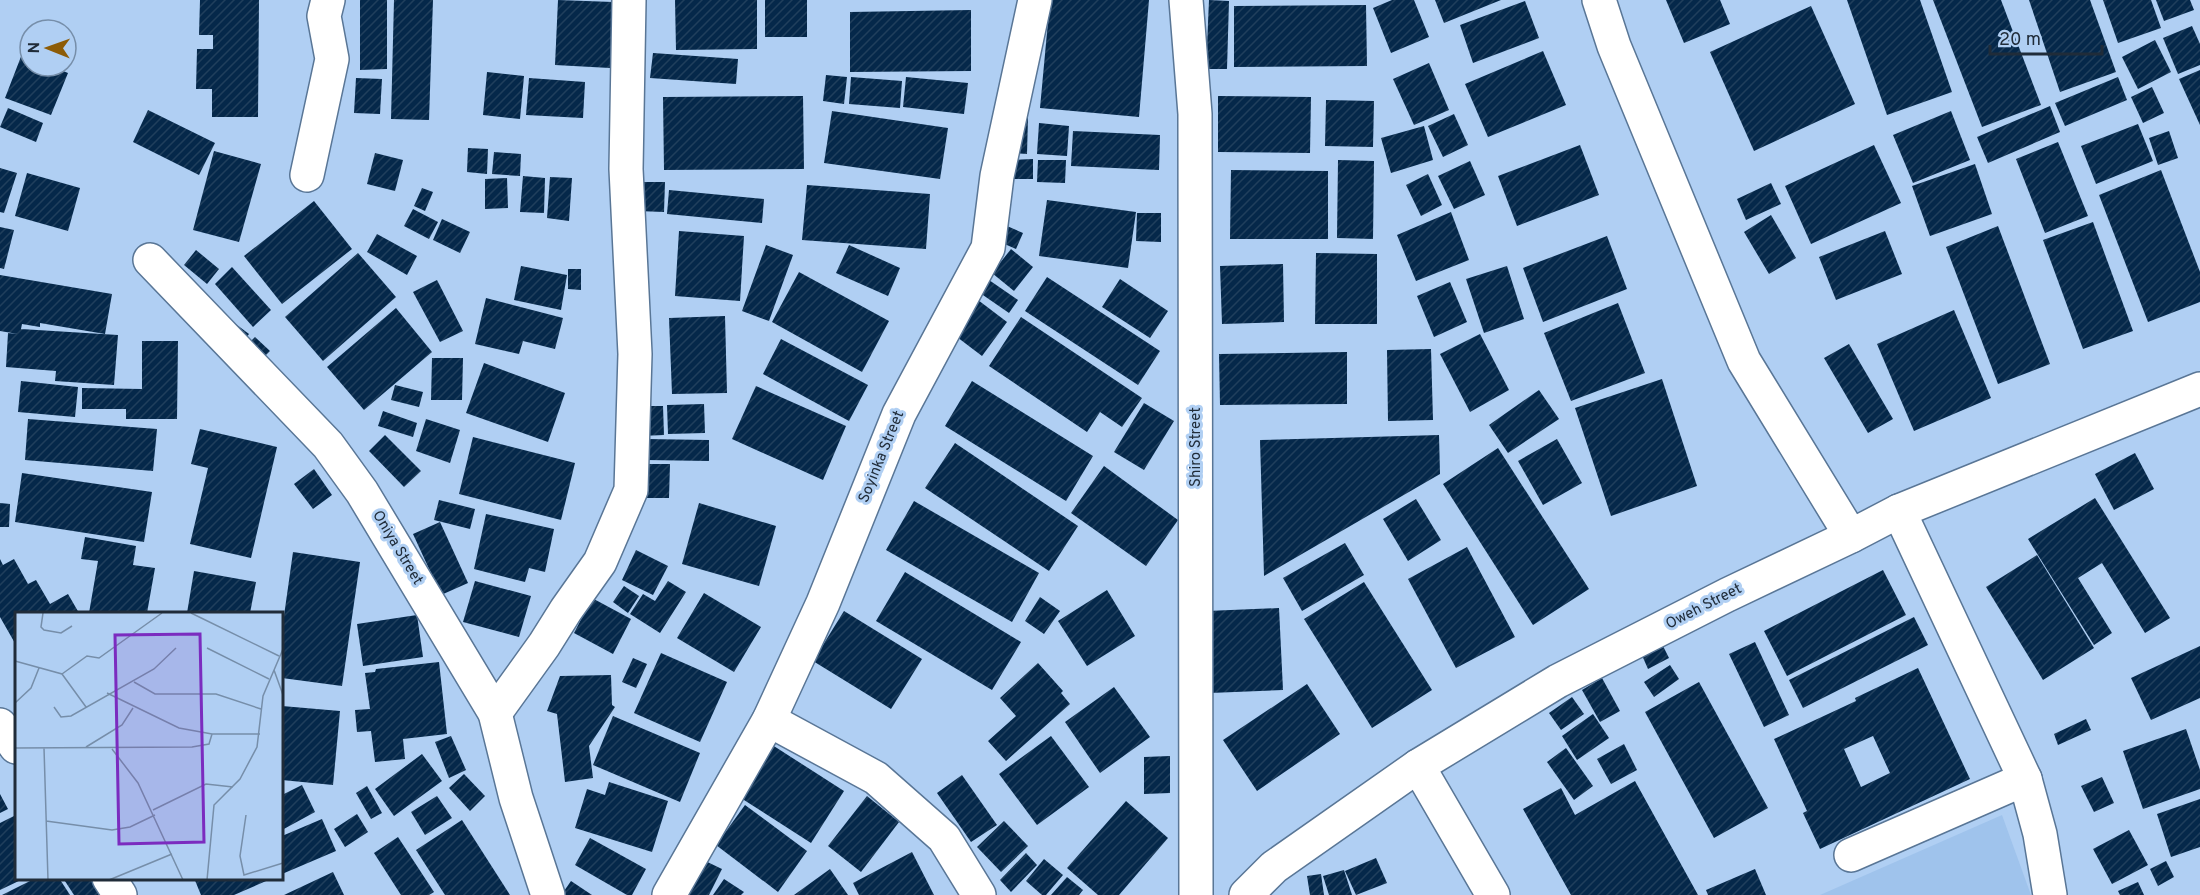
<svg xmlns="http://www.w3.org/2000/svg" width="2200" height="895" font-family="Overpass,sans-serif">
<style>
.built{fill:#9fc3ec}
.building{fill:url(#building-hatch);fill-rule:evenodd}
.lines{fill:none;stroke-linecap:round;stroke-linejoin:round}
.minor-casing{stroke:#597696;stroke-width:36}
.minor{stroke:#fff;stroke-width:33}
.labels{text-anchor:middle;dominant-baseline:central;stroke-width:6;stroke-linejoin:round;paint-order:stroke}
.street-label{font-size:15px;fill:#202c39;stroke:#b0cff3}
.inset-road{fill:none;stroke:#768ea9;stroke-width:1.5}
.view{fill:#7b2cbf;fill-opacity:0.15;stroke:#7b2cbf;stroke-width:3}
.inset-edge{fill:none;stroke:#202c39;stroke-width:3}
</style>
<defs>
<pattern id="building-hatch" width="6" height="6" patternUnits="userSpaceOnUse" patternTransform="scale(1.5)"><rect width="6" height="6" fill="#05284a"/><path d="M-1 1l2-2M0 6l6-6M5 7l2-2" fill="none" stroke="#203f5c"/></pattern>
</defs>
<rect width="100%" height="100%" fill="#b0cff3"/>
<!-- built -->
<polygon class="built" points="2002,815 2031,895 1820,895"/>
<!-- building -->
<g class="building">
<polygon points="200,0 259,0 258,117 212,117 212,89 196,89 197,49 213,49 213,35 199,35"/>
<polygon points="360,0 387,0 387,69 360,70"/>
<polygon points="394,0 433,0 429,120 391,119"/>
<polygon points="558,0 613,2 610,68 555,65"/>
<polygon points="675,0 757,0 757,49 676,50"/>
<rect x="765" y="0" width="42" height="37"/>
<polygon points="1050,0 1149,0 1139,117 1040,108"/>
<polygon points="1209,0 1229,1 1227,69 1206,69"/>
<polygon points="1392,0 1414,0 1429,37 1391,53 1373,8"/>
<polygon points="1435,0 1501,0 1444,23"/>
<polygon points="1666,0 1720,0 1730,24 1684,43"/>
<polygon points="1847,0 1920,0 1952,92 1887,115"/>
<polygon points="1933,0 2001,0 2041,105 1982,127"/>
<polygon points="2029,0 2090,0 2116,72 2060,92"/>
<polygon points="2103,0 2151,0 2161,28 2118,43"/>
<polygon points="2156,0 2190,0 2194,10 2164,21"/>
<polygon points="1525,1 1539,38 1473,63 1460,25"/>
<polygon points="1366,5 1367,66 1234,67 1234,6"/>
<polygon points="1811,6 1855,104 1754,151 1710,52"/>
<polygon points="971,10 971,71 850,72 850,12"/>
<polygon points="2192,26 2200,44 2200,65 2178,74 2163,38"/>
<polygon points="2155,40 2171,72 2138,89 2122,57"/>
<polygon points="1543,51 1566,105 1488,137 1465,84"/>
<polygon points="653,53 738,59 736,84 650,78"/>
<polygon points="22,54 30,57 30,66 51,66 68,73 51,115 5,98"/>
<polygon points="1429,63 1449,110 1414,125 1393,79"/>
<polygon points="2200,70 2200,125 2179,79"/>
<polygon points="487,72 524,76 520,119 483,115"/>
<polygon points="826,75 847,77 844,104 823,101"/>
<polygon points="851,77 902,81 900,108 849,104"/>
<polygon points="906,77 968,83 964,114 903,107"/>
<polygon points="2118,77 2127,100 2065,126 2055,103"/>
<polygon points="356,78 382,79 380,114 354,113"/>
<polygon points="529,78 585,82 583,118 526,115"/>
<polygon points="2152,87 2164,113 2143,123 2131,97"/>
<polygon points="803,96 804,169 664,170 663,97"/>
<polygon points="1218,96 1311,97 1310,153 1218,152"/>
<polygon points="1326,100 1374,101 1373,147 1325,146"/>
<polygon points="2050,106 2060,132 1988,163 1977,137"/>
<polygon points="8,108 43,123 36,142 0,127"/>
<polygon points="148,110 215,143 199,175 133,142"/>
<polygon points="832,111 948,128 940,179 824,163"/>
<polygon points="1951,111 1970,160 1913,183 1893,135"/>
<polygon points="1454,114 1468,145 1443,157 1428,126"/>
<polygon points="1013,116 1028,117 1027,154 1010,153"/>
<polygon points="1039,123 1069,126 1067,156 1037,154"/>
<polygon points="2138,124 2153,161 2096,184 2081,146"/>
<polygon points="1424,126 1433,160 1391,173 1381,138"/>
<polygon points="1073,131 1160,135 1159,170 1071,166"/>
<polygon points="2169,131 2178,158 2158,165 2149,138"/>
<polygon points="2058,142 2088,216 2045,233 2016,159"/>
<polygon points="1580,145 1599,195 1517,226 1498,176"/>
<polygon points="1874,145 1901,203 1811,244 1785,186"/>
<polygon points="468,148 488,149 487,174 467,172"/>
<polygon points="214,151 261,164 239,242 193,230"/>
<polygon points="494,152 521,154 520,176 492,174"/>
<polygon points="375,153 403,160 395,191 367,184"/>
<polygon points="1033,159 1033,179 1011,179 1011,160"/>
<polygon points="1038,160 1066,160 1065,183 1037,182"/>
<polygon points="1338,160 1374,161 1373,239 1337,238"/>
<polygon points="1470,161 1485,195 1454,209 1438,176"/>
<polygon points="1975,164 1992,214 1930,236 1912,186"/>
<polygon points="0,168 17,173 4,213 0,212"/>
<polygon points="1231,170 1328,171 1328,239 1230,239"/>
<polygon points="2161,170 2200,272 2200,302 2148,322 2099,195"/>
<polygon points="27,173 80,188 68,231 15,216"/>
<polygon points="1428,174 1442,205 1421,216 1406,185"/>
<polygon points="523,176 545,178 544,213 520,212"/>
<polygon points="550,177 572,178 569,221 547,218"/>
<polygon points="507,178 508,208 485,209 485,179"/>
<polygon points="638,182 665,182 664,212 637,211"/>
<polygon points="1771,183 1781,204 1746,220 1737,199"/>
<polygon points="807,185 930,194 926,249 802,240"/>
<polygon points="422,188 433,192 425,211 414,206"/>
<polygon points="669,190 764,199 762,223 667,214"/>
<polygon points="1047,200 1136,212 1128,268 1039,256"/>
<polygon points="314,201 352,249 282,304 244,256"/>
<polygon points="413,209 438,222 429,239 404,226"/>
<polygon points="1451,212 1469,260 1416,281 1397,235"/>
<polygon points="1137,213 1161,213 1161,242 1136,241"/>
<polygon points="1771,215 1796,258 1769,274 1744,232"/>
<polygon points="442,219 470,232 460,253 433,240"/>
<polygon points="2093,222 2133,331 2083,349 2043,240"/>
<polygon points="1000,223 1023,233 1016,249 993,239"/>
<polygon points="1998,226 2050,364 1998,384 1946,247"/>
<polygon points="0,227 14,230 4,269 0,268"/>
<polygon points="679,231 744,236 740,301 675,296"/>
<polygon points="1885,231 1902,274 1836,300 1819,257"/>
<polygon points="377,234 417,256 407,275 367,252"/>
<polygon points="1607,236 1627,289 1543,322 1523,268"/>
<polygon points="766,245 793,255 769,321 742,311"/>
<polygon points="849,245 900,268 888,296 836,273"/>
<polygon points="1011,249 1033,267 1014,291 992,273"/>
<polygon points="196,250 219,269 207,284 184,265"/>
<polygon points="358,253 396,297 323,361 285,317"/>
<polygon points="1316,253 1377,254 1377,324 1315,324"/>
<polygon points="1283,264 1284,322 1222,324 1220,266"/>
<polygon points="521,266 567,275 561,310 514,300"/>
<polygon points="1507,266 1524,319 1484,333 1466,279"/>
<polygon points="232,267 271,310 253,327 215,284"/>
<polygon points="568,269 581,269 581,290 568,289"/>
<polygon points="799,272 889,321 862,372 772,322"/>
<polygon points="0,275 112,294 105,334 40,323 40,327 22,324 20,334 21,329 118,335 114,385 55,381 56,371 6,367 8,333 18,334 0,331"/>
<polygon points="1047,277 1160,351 1138,385 1025,311"/>
<polygon points="1120,279 1168,311 1150,338 1102,307"/>
<polygon points="437,280 463,331 440,342 413,292"/>
<polygon points="989,280 1018,300 1009,313 980,293"/>
<polygon points="1450,282 1467,322 1434,337 1417,296"/>
<polygon points="486,298 563,318 555,349 523,341 519,354 475,344"/>
<polygon points="978,300 1007,322 982,356 953,334"/>
<polygon points="1618,303 1645,373 1571,401 1544,333"/>
<polygon points="396,308 432,352 364,410 327,367"/>
<polygon points="1954,310 1991,398 1914,431 1877,344"/>
<polygon points="725,316 727,393 672,394 669,318"/>
<polygon points="1021,317 1142,398 1122,427 1100,412 1087,432 989,366"/>
<polygon points="229,319 249,334 243,342"/>
<polygon points="1480,334 1509,390 1470,412 1440,354"/>
<polygon points="255,337 270,351 261,360 246,346"/>
<polygon points="781,339 868,385 849,421 763,374"/>
<polygon points="142,341 178,341 177,419 126,419 126,409 82,409 82,388 142,389"/>
<polygon points="1849,344 1893,419 1868,433 1824,358"/>
<polygon points="1431,349 1433,420 1388,421 1387,350"/>
<polygon points="1347,352 1347,404 1220,405 1219,354"/>
<polygon points="432,358 463,358 462,400 431,400"/>
<polygon points="484,363 565,393 548,442 466,413"/>
<polygon points="1662,379 1697,486 1611,516 1575,408"/>
<polygon points="21,381 78,387 75,417 18,412"/>
<polygon points="972,381 1093,456 1066,501 945,426"/>
<polygon points="395,385 423,392 419,407 391,400"/>
<polygon points="756,386 846,426 823,480 732,439"/>
<polygon points="1539,390 1559,419 1508,453 1489,425"/>
<polygon points="1144,403 1174,421 1144,470 1114,452"/>
<polygon points="704,404 705,433 668,434 667,405"/>
<polygon points="640,406 663,406 664,435 641,436"/>
<polygon points="383,411 417,423 413,437 378,426"/>
<polygon points="28,419 157,429 153,471 25,460"/>
<polygon points="426,419 460,430 450,463 416,451"/>
<polygon points="200,429 277,447 251,558 190,544 208,468 191,464"/>
<polygon points="385,435 421,471 404,487 369,451"/>
<polygon points="1439,435 1440,474 1264,576 1260,440"/>
<polygon points="473,437 575,463 561,520 459,494"/>
<polygon points="646,439 709,440 709,461 646,460"/>
<polygon points="1557,439 1582,483 1543,505 1518,461"/>
<polygon points="955,443 1078,526 1049,571 925,488"/>
<polygon points="1498,448 1589,589 1533,625 1443,484"/>
<polygon points="2135,453 2154,489 2114,510 2095,474"/>
<polygon points="643,464 670,464 669,498 632,498"/>
<polygon points="1104,466 1178,520 1146,566 1071,513"/>
<polygon points="314,469 332,495 313,509 294,484"/>
<polygon points="22,473 152,492 144,542 15,522"/>
<polygon points="2095,498 2170,618 2145,633 2102,563 2078,578 2112,633 2094,645 2028,539"/>
<polygon points="1416,499 1441,540 1408,561 1383,519"/>
<polygon points="439,500 475,509 470,529 434,520"/>
<polygon points="914,501 1039,573 1012,622 886,550"/>
<polygon points="0,503 10,504 9,527 0,527"/>
<polygon points="699,503 776,526 759,586 682,564"/>
<polygon points="486,514 554,529 545,572 529,568 525,582 474,569"/>
<polygon points="440,522 468,583 441,595 413,534"/>
<polygon points="85,537 136,546 133,565 155,568 147,613 89,613 98,561 81,559"/>
<polygon points="1345,543 1364,575 1302,611 1283,578"/>
<polygon points="1467,547 1515,637 1456,668 1408,579"/>
<polygon points="636,550 668,566 653,595 622,580"/>
<polygon points="293,552 360,562 342,686 282,678 282,630"/>
<polygon points="2037,555 2094,648 2043,680 1986,587"/>
<polygon points="0,559 3,565 14,559 28,584 36,580 50,604 68,594 79,613 16,613 16,645 0,617"/>
<polygon points="1883,570 1906,615 1787,676 1764,631"/>
<polygon points="194,571 256,582 250,613 187,613"/>
<polygon points="905,572 1021,642 992,690 876,621"/>
<polygon points="475,581 531,596 519,637 463,622"/>
<polygon points="668,581 686,592 660,633 630,614 643,594 655,601"/>
<polygon points="1364,582 1432,690 1372,728 1304,619"/>
<polygon points="624,586 639,596 628,613 613,602"/>
<polygon points="1107,590 1135,636 1087,666 1058,621"/>
<polygon points="704,593 761,627 734,672 677,638"/>
<polygon points="1040,597 1060,611 1044,634 1025,621"/>
<polygon points="592,598 631,619 613,654 574,633"/>
<polygon points="1279,608 1283,690 1210,693 1207,611"/>
<polygon points="844,611 922,659 891,709 813,661"/>
<polygon points="417,615 423,657 363,666 357,624"/>
<polygon points="1914,617 1928,645 1803,708 1789,680"/>
<polygon points="1658,636 1669,658 1648,669 1638,646"/>
<polygon points="1755,642 1789,715 1764,727 1729,654"/>
<polygon points="2200,646 2200,698 2151,720 2131,678"/>
<polygon points="661,653 727,682 700,742 634,713"/>
<polygon points="633,658 647,664 636,688 622,682"/>
<polygon points="439,662 447,734 403,739 405,759 375,762 371,731 357,732 355,710 370,709 365,673 375,672 376,669"/>
<polygon points="1038,663 1063,691 1061,693 1070,704 1006,761 988,741 1016,716 1000,698"/>
<polygon points="1670,665 1679,679 1654,697 1644,682"/>
<path d="M 1918,668 L 1970,779 L 1820,849 L 1803,813 L 1807,811 L 1774,739 L 1856,701 L 1855,698 ZM 1873,736 L 1890,773 L 1861,787 L 1844,749 Z"/>
<polygon points="611,675 612,705 615,707 589,746 593,778 565,782 557,714 547,711 560,676"/>
<polygon points="1602,678 1620,711 1600,722 1582,690"/>
<polygon points="1699,682 1768,808 1714,838 1645,712"/>
<polygon points="1307,684 1340,734 1257,791 1223,740"/>
<polygon points="1114,687 1150,737 1100,773 1065,722"/>
<polygon points="1572,697 1584,714 1561,730 1549,713"/>
<polygon points="282,706 340,711 333,785 282,780"/>
<polygon points="1593,714 1609,738 1577,760 1562,736"/>
<polygon points="613,716 700,753 680,802 593,765"/>
<polygon points="2086,719 2091,730 2058,745 2054,734"/>
<polygon points="2186,729 2200,770 2200,789 2143,809 2123,751"/>
<polygon points="451,736 466,770 449,778 435,742"/>
<polygon points="1051,736 1089,787 1037,825 999,774"/>
<polygon points="766,741 844,791 811,843 733,793"/>
<polygon points="1624,744 1637,770 1611,784 1597,759"/>
<polygon points="1566,748 1593,786 1574,800 1547,762"/>
<polygon points="422,754 442,781 394,816 375,789"/>
<polygon points="1170,756 1170,793 1144,794 1144,757"/>
<polygon points="464,774 485,796 470,811 449,788"/>
<polygon points="962,775 997,825 971,842 937,793"/>
<polygon points="2102,777 2114,803 2094,812 2081,786"/>
<polygon points="1635,781 1698,895 1571,895 1523,809 1561,788 1575,815"/>
<polygon points="609,782 668,801 652,852 575,828 587,789 605,795"/>
<polygon points="302,785 315,812 282,830 282,795"/>
<polygon points="367,786 382,813 371,819 356,793"/>
<polygon points="0,794 8,809 0,813"/>
<polygon points="437,796 452,818 425,835 411,812"/>
<polygon points="867,796 899,822 861,872 828,846"/>
<polygon points="2200,799 2200,847 2171,857 2157,814"/>
<polygon points="1126,801 1168,838 1119,895 1098,895 1067,868"/>
<polygon points="745,805 807,851 778,892 716,845"/>
<polygon points="357,814 368,832 345,847 334,829"/>
<polygon points="16,815 16,878 25,878 0,890 0,823"/>
<polygon points="322,819 336,851 282,874 282,836"/>
<polygon points="462,820 510,895 445,895 416,850"/>
<polygon points="1004,821 1028,846 1001,872 977,847"/>
<polygon points="2129,830 2148,865 2112,884 2093,849"/>
<polygon points="398,837 434,892 429,895 401,895 374,853"/>
<polygon points="590,838 646,869 632,895 627,895 575,865"/>
<polygon points="912,852 934,895 859,895 853,883"/>
<polygon points="1026,853 1037,865 1011,892 1000,880"/>
<polygon points="699,858 722,869 709,895 681,895"/>
<polygon points="1376,858 1387,883 1356,895 1345,871"/>
<polygon points="1044,859 1063,875 1046,895 1042,895 1026,881"/>
<polygon points="2166,861 2174,877 2158,886 2150,869"/>
<polygon points="830,869 848,895 794,895"/>
<polygon points="1755,869 1766,895 1708,895 1706,890"/>
<polygon points="1344,870 1352,895 1329,895 1323,876"/>
<polygon points="333,872 344,895 284,895"/>
<polygon points="1321,874 1324,895 1310,895 1307,876"/>
<polygon points="1067,877 1083,890 1079,895 1051,895"/>
<polygon points="36,878 59,878 70,895 2,895"/>
<polygon points="63,878 100,878 111,895 74,895"/>
<polygon points="194,878 273,878 234,895 201,895"/>
<polygon points="724,879 744,892 741,895 713,895"/>
<polygon points="571,881 592,895 564,895 562,894"/>
<polygon points="2138,882 2144,895 2120,895 2118,891"/>
</g>
<g class="lines">
<!-- minor casing -->
<g class="minor-casing">
<g id="minor">
<polyline points="1186,0 1195,114 1196,895"/>
<polyline points="1599,0 1614,46 1744,361 1851,536"/>
<polyline points="307,175 332,59 324,16 328,0"/>
<polyline points="150,260 328,445 362,492 495,713 516,798 548,895"/>
<polyline points="1899,511 2025,779 2040,834 2050,895"/>
<polyline points="495,713 544,645 566,610 600,562 631,490 635,354 626,169 629,0"/>
<polyline points="769,720 876,778 944,838 979,895"/>
<polyline points="0,725 16,747"/>
<polyline points="1418,766 1493,895"/>
<polyline points="1851,855 2025,779"/>
<polyline points="109,878 120,895"/>
<polyline points="669,895 769,720 823,603 899,414 988,248 997,176 1035,0"/>
<polyline points="1246,895 1274,867 1418,766 1558,681 1727,595 1851,536 1899,511 2200,389"/>
</g>
</g>
<!-- minor -->
<use href="#minor" class="minor"/>
</g>
<g class="labels">
<!-- street labels -->
<g class="street-label">
<text transform="translate(1196 447) rotate(-90)">Shiro Street</text>
<text transform="translate(882 457) rotate(-68)">Soyinka Street</text>
<text transform="translate(397 548) rotate(59)">Oniya Street</text>
<text transform="translate(1704 607) rotate(-27)">Oweh Street</text>
</g>
</g>
<!-- overview -->
<g transform="translate(15 612)">
<rect width="268" height="268" fill="#b0cff3"/>
<path class="inset-road" d="M 28,1 L 26,15 L 29,18 L 46,21 L 57,14M 176,1 L 264,44M 192,36 L 254,67M 0,49 L 47,62 L 71,95M 259,58 L 268,83M 47,62 L 72,44 L 84,46 L 147,1M 119,70 L 140,82 L 201,82 L 246,97M 92,81 L 164,116 L 197,122 L 245,122M 0,91 L 16,76 L 24,56M 39,95 L 46,105 L 56,104 L 139,57 L 161,36M 71,135 L 107,113 L 118,96M 0,136 L 177,135 L 194,132 L 197,122M 29,136 L 33,268M 97,137 L 123,171 L 168,268M 138,198 L 191,172 L 218,175M 231,203 L 225,244 L 229,263 L 268,251M 31,209 L 97,218 L 115,215 L 140,203M 94,268 L 157,242M 192,268 L 199,193 L 225,167 L 242,135 L 248,84 L 268,37"/>
<path class="view" d="M 185,22 L 189,230 L 104,232 L 100,23 Z"/>
<rect width="268" height="268" class="inset-edge"/>
</g>
<!-- north arrow -->
<g transform="translate(48 48) rotate(271)"><circle r="28" fill="#b0cff3" stroke="#768ea9" stroke-width="1.5"/>
<path d="M0-4.5L10 22L0 15L-10 22Z" fill="#8d5c07"/>
<text y="-9" font-size="16" font-weight="bold" text-anchor="middle" fill="#202c39">N</text>
</g>
<!-- scale -->
<path d="M1990 45v9h112v-9" fill="none" stroke="#202c39" stroke-width="3"/>
<text x="1999" y="45" font-size="18" fill="#202c39" stroke="#b0cff3" stroke-width="4.5" paint-order="stroke">20 m</text>
</svg>
